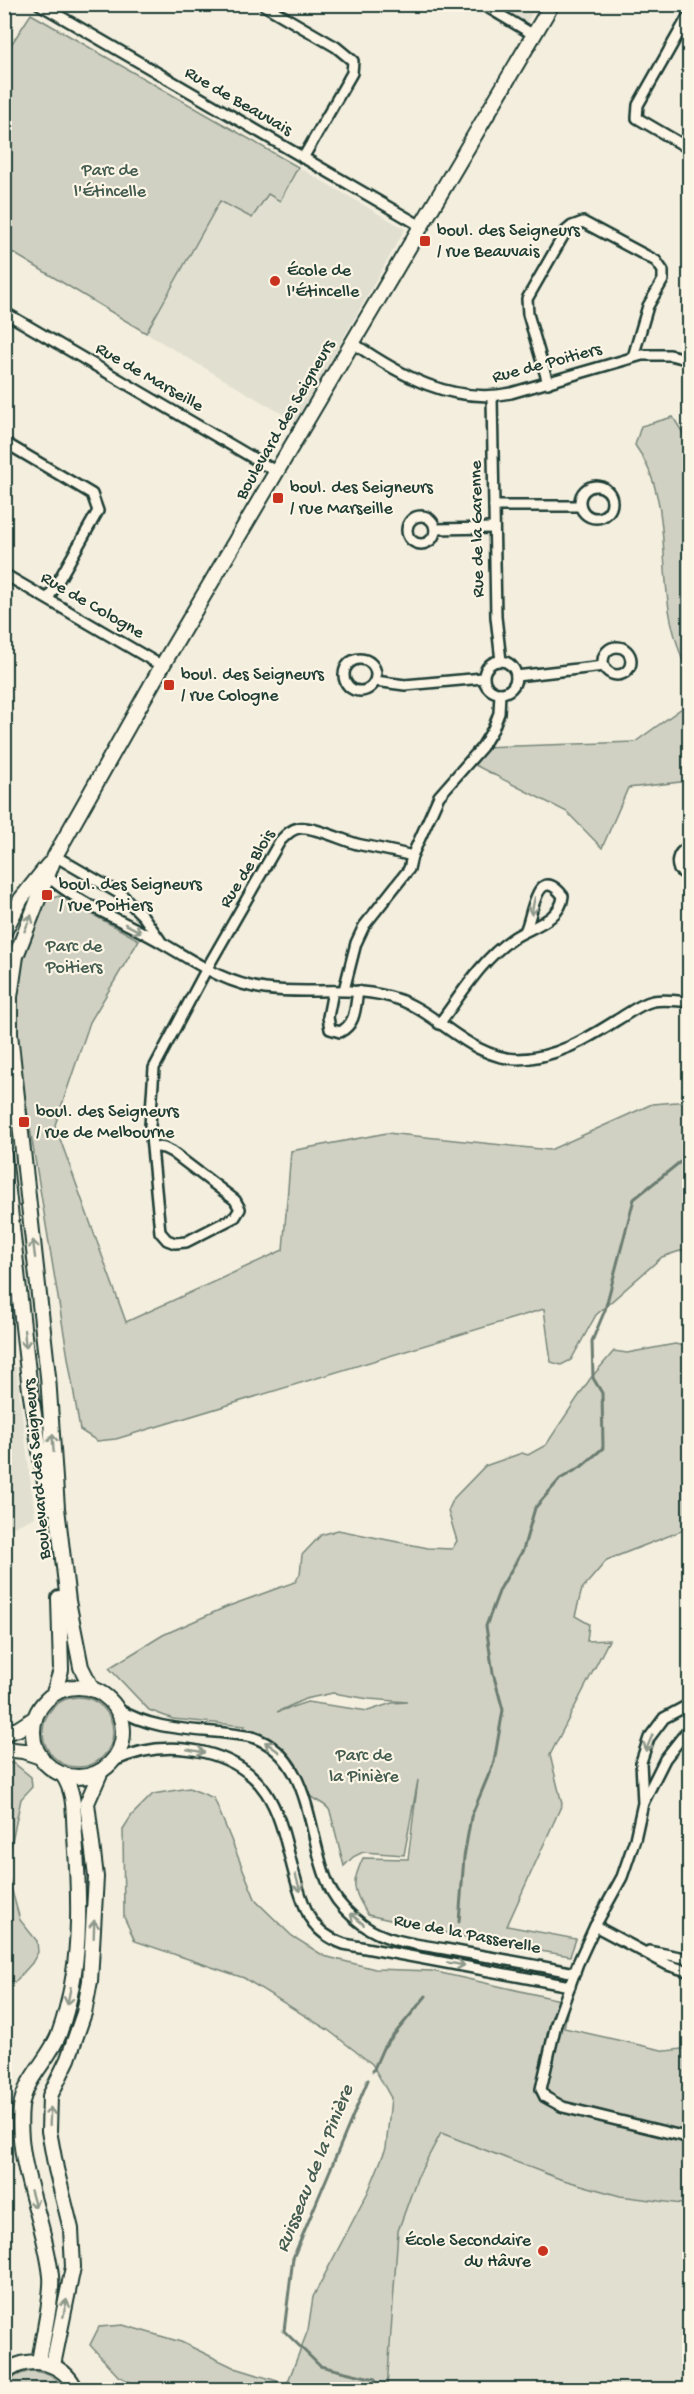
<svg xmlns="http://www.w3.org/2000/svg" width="694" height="2394" font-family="'Gochi Hand',sans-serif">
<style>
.built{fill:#e1dfd0}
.green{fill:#d0d1c2;stroke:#78877b;stroke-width:1.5;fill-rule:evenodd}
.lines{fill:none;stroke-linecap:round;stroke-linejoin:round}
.stream{stroke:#6c7d72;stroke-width:3}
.street-casing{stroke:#1f3d34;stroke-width:14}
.secondary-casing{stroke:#1f3d34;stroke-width:18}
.street{stroke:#fcf5e5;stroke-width:9}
.secondary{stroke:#fcf5e5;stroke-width:14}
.oneway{stroke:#8e998c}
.poi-dot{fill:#c8321e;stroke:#fcf5e5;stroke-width:2}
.labels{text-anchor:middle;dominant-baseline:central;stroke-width:4.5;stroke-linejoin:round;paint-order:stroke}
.street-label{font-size:18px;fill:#1f3d34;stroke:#fcf5e5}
.park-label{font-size:18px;fill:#425b50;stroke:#fcf5e5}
.poi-label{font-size:18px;fill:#1f3d34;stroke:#fcf5e5;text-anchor:start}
.water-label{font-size:20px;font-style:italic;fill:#465d53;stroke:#fcf5e5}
</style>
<rect width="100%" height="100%" fill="#f3eede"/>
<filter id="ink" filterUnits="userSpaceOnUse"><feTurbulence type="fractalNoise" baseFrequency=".0167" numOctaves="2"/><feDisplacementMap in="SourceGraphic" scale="12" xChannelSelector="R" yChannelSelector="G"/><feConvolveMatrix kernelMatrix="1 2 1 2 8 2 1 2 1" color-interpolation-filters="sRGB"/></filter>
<g filter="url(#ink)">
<!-- built -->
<g class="built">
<polygon points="492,5 537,5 525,25"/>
<polygon points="298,167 405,229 296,422 146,333 221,200 268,194 280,200"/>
<polygon points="5,1366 16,1367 35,1517 5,1531"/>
<polygon points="441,2133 560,2179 620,2196 689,2205 689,2389 388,2390 398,2231 417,2178"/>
</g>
<!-- green -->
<g class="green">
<polygon points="31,14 298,167 280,201 268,194 252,218 220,201 146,333 5,248 5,54"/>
<path d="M 673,417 L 689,443 L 689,677 C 679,652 671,629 668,602 C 661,549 668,490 635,445 L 641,426 Z"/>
<polygon points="689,703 689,781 628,788 602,848 567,812 469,762 482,747 635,742"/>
<polygon points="59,896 139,940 90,1022 55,1125 126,1322 283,1250 291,1151 387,1133 550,1150 652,1104 689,1101 689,1248 662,1257 596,1315 571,1360 561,1365 551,1362 544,1309 116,1439 97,1441 80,1430 13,1026 18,980 23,961 46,900"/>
<path d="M 675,1344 L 689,1347 L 689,1528 L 607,1560 L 582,1589 L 575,1616 L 589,1624 L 587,1641 L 609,1640 L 550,1755 L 562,1804 L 507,1926 L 576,1939 L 570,1956 L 492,1943 L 368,1915 C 353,1889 350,1886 363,1858 L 408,1859 L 418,1780 L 404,1855 L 363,1852 L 353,1857 L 344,1866 L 330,1811 C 325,1802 315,1802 308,1794 C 303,1788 303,1779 300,1772 C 290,1747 265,1734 240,1730 L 245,1726 L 173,1719 L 149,1710 L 109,1668 L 163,1635 L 226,1607 L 295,1582 L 300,1574 L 302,1555 L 321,1535 L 338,1530 L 428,1548 L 452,1549 L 457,1541 L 448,1511 L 454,1498 L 485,1466 L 522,1453 L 528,1455 L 546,1445 L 590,1379 L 614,1351 L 627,1353 ZM 333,1693 L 369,1699 L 407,1702 L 392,1703 L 368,1711 L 307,1702 L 277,1712 L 305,1699 Z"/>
<circle cx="78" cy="1732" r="35"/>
<polygon points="5,1762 15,1764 31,1777 32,1787 21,1799 6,1869 20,1920 37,1941 38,1952 32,1963 15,1982 4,1981"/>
<polygon points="189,1788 214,1798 256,1901 292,1936 324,1956 375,1969 432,1971 569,2002 564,2028 666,2051 689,2048 689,2205 620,2196 560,2179 441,2133 417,2178 398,2231 387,2389 144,2389 118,2376 90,2345 99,2327 123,2325 181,2342 235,2368 287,2384 308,2330 313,2297 368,2192 386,2148 391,2098 372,2064 328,2030 244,1978 135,1941 124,1917 123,1829 132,1815 153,1794"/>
<path d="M 30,2371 C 45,2372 56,2376 64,2389 L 5,2389 C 8,2378 19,2374 30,2371 Z"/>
</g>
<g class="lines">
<!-- stream -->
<g class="stream">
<polyline points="459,1922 464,1857 471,1817 494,1762 503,1710 493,1673 486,1626 500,1589 523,1550 535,1508 560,1479 581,1467 603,1448 602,1393 593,1378 592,1341 605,1310 634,1199 680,1162 690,1162"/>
<polyline points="373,2071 383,2048 426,1996"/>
<polyline points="368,2080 293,2258 284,2331 320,2366 375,2379 377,2390"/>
</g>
<!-- street casing -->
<g class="street-casing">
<g id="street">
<polyline points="39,4 421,226"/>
<polyline points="262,4 336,47 353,61 352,73 303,158"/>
<polyline points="482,4 534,35"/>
<polyline points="690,13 638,105 637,118 690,149"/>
<polyline points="4,312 277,472"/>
<path d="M 353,343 C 400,375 451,405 511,393 L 642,355 L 670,355 L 690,360"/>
<polyline points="548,383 528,314 527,299 566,231 572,226 583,222 656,261 663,271 663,280 648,306 633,357"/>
<polyline points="492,397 496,617 501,661"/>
<polyline points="4,442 92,494 98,511 48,599"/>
<circle cx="596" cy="502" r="16"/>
<polyline points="494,506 580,506"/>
<circle cx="421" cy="530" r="14"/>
<polyline points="435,529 494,528"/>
<polyline points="4,574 162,666"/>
<circle cx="617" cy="661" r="14"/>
<circle cx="360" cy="675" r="16"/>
<circle cx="500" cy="677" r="16"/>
<polyline points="516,676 604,666"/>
<polyline points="375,681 405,685 483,678"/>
<path d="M 690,847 C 679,850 675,860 679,870 L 690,877"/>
<polyline points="55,856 122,895 143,916 160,940"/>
<path d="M 45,874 C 79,905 123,920 162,943 C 197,963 223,983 265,989 C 310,995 356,984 400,1000 C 440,1015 471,1058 517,1059 C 554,1059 587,1039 617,1020 C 629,1013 640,1004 653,1001 C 665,999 678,1001 690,1002"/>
<polyline points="344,990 356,943 364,926 409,869 412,856 439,796 482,747 493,729 499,713 500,693"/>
<path d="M 333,991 L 328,1017 L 330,1029 L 340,1032 C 356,1024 355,1008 358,991"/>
<path d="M 439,1024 C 461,995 481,960 512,939 C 529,927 561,921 563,896 C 537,863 533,913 526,929"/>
<polyline points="4,1105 17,1104"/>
<path d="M 152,1146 L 164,1148 L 172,1152 L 235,1200 L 240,1209 L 235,1217 L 186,1242 L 175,1243 L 167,1240 L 160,1232 L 150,1126 L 154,1068 L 206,970 L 280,841 C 285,836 291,829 299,828 C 313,826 342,840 357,844 C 376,848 394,851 412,856"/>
<polyline points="690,1704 664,1718 649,1738 641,1762 643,1803 635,1839 622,1877 595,1926 578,1963 556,2024 541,2089 545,2097 563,2107 690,2138"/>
<path d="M 118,1709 C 158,1734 207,1728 252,1737 C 315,1757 306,1842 332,1892 C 339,1905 351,1916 363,1925 C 386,1942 417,1944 445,1949 C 488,1957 532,1964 575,1973"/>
<path d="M 114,1761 C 142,1748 172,1745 203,1752 C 295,1774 277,1851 310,1918 C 318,1931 329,1939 344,1944 L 570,1986"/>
<polyline points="644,1801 665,1759 690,1727"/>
<polyline points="595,1926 668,1965 690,1972"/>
<polyline points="649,1951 690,1959"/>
</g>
</g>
<!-- secondary casing -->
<g class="secondary-casing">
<g id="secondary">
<polyline points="4,932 21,899 48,865"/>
<polyline points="4,1155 30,1390 49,1507"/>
<circle cx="78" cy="1732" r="45"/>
<polyline points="92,1689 81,1667 68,1601 57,1508 48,1376 10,1034 10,997 16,956 55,856 162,666 552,4"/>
<polyline points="54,1693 61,1670 59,1598"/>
<polyline points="4,1733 18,1729 35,1718"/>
<polyline points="4,1749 23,1751 41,1757"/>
<path d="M 39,2362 C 42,2340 53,2296 51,2276 C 45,2219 15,2165 21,2107 C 25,2078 49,2060 59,2034 C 82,1970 80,1903 75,1836 C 73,1814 76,1794 63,1775"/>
<polyline points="53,2365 73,2267 71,2229 56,2169 49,2131 50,2096 68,2059 84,2013 90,1981 96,1877 87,1803 101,1771"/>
<path d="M 4,2374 C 27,2353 64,2361 76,2390"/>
</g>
</g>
<!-- street -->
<use href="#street" class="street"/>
<!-- secondary -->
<use href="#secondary" class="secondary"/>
</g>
<!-- one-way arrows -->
<defs><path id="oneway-shaft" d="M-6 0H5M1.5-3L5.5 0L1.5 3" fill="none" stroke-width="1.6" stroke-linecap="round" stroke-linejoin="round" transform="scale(1.5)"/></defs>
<g class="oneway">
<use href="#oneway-shaft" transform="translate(533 906) rotate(102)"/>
<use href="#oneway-shaft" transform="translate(28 923) rotate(-67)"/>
<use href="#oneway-shaft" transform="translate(133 928) rotate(27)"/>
<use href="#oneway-shaft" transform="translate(34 1249) rotate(-97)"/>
<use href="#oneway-shaft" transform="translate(25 1339) rotate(84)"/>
<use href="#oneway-shaft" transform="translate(53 1443) rotate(-94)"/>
<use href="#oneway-shaft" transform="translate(649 1743) rotate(113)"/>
<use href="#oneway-shaft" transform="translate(272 1747) rotate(-144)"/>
<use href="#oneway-shaft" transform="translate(196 1751) rotate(10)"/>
<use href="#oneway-shaft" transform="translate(298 1883) rotate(74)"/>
<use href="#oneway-shaft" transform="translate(357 1919) rotate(-140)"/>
<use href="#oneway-shaft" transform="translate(94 1929) rotate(-88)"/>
<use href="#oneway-shaft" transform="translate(456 1964) rotate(10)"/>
<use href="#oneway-shaft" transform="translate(69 1996) rotate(101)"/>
<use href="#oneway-shaft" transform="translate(50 2116) rotate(-88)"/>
<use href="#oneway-shaft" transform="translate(33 2199) rotate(74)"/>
<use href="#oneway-shaft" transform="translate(65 2308) rotate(-79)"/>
</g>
</g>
<!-- markers -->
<g class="poi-dot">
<rect x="419" y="235" width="12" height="12" rx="3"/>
<circle cx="275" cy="281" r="6"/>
<rect x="272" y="492" width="12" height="12" rx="3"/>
<rect x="163" y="679" width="12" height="12" rx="3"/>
<rect x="41" y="889" width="12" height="12" rx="3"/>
<rect x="18" y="1116" width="12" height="12" rx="3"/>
<circle cx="543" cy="2251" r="6"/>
</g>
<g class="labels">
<!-- street labels -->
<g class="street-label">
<text transform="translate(238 102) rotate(30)">Rue de Beauvais</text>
<text transform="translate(547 364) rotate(-15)">Rue de Poitiers</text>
<text transform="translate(149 378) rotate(30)">Rue de Marseille</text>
<text transform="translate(286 420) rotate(-60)">Boulevard des Seigneurs</text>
<text transform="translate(478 529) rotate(-91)">Rue de la Garenne</text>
<text transform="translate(92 606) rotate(30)">Rue de Cologne</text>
<text transform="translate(248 869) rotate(-58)">Rue de Blois</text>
<text transform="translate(38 1469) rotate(-95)">Boulevard des Seigneurs</text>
<text transform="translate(467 1935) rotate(11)">Rue de la Passerelle</text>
</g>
<!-- park labels -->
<g class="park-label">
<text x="110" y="171">Parc de<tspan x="110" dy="21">l'Étincelle</tspan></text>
<text x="74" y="947">Parc de<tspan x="74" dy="21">Poitiers</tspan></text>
<text x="364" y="1756">Parc de<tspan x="364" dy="21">la Pinière</tspan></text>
</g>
<!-- poi labels -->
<g class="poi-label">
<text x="437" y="231">boul. des Seigneurs<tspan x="437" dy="21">/ rue Beauvais</tspan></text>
<text x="287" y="271">École de<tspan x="287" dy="21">l'Étincelle</tspan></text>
<text x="290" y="488">boul. des Seigneurs<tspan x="290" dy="21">/ rue Marseille</tspan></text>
<text x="181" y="675">boul. des Seigneurs<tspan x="181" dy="21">/ rue Cologne</tspan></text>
<text x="59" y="885">boul. des Seigneurs<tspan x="59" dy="21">/ rue Poitiers</tspan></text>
<text x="36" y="1112">boul. des Seigneurs<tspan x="36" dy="21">/ rue de Melbourne</tspan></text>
<text x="531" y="2241" text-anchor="end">École Secondaire<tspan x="531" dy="21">du Hâvre</tspan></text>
</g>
<!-- water labels -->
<g class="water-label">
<text transform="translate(316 2169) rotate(-68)">Ruisseau de la Pinière</text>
</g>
</g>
<!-- margin -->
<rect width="694" height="2394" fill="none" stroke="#fcf5e5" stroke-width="24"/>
<rect x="12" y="12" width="670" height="2370" fill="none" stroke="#1f3d34" stroke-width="2" filter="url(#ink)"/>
</svg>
